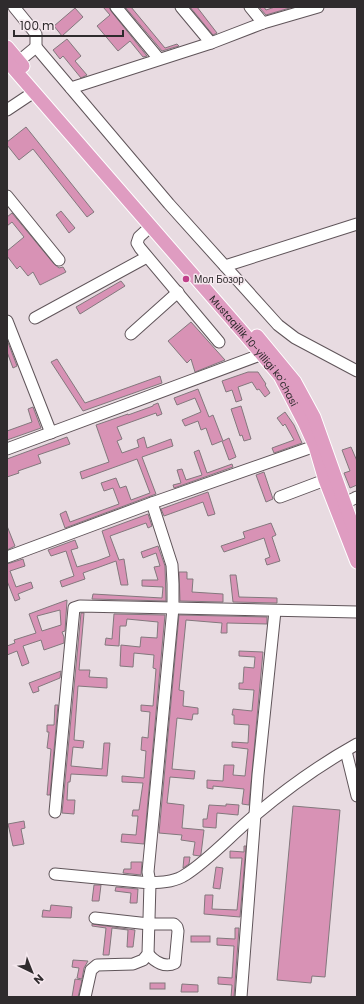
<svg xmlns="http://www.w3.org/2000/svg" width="364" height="1004" font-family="Poppins,sans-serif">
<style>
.building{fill:#d892b5;stroke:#83787d;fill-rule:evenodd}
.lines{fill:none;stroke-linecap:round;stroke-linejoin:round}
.minor-casing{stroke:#60555a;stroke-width:13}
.major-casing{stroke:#fff;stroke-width:15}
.minor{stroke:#fff;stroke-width:11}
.major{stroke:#df9cc1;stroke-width:13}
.poi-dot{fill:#c0408a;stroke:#f5e8ee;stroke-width:1.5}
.labels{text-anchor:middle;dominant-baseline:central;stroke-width:3;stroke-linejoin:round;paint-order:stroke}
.poi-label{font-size:10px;fill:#2f2b2d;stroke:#f5e8ee;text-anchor:start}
.street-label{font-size:10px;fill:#2f2b2d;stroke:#f5e8ee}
</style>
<rect width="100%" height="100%" fill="#e8dbe1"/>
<!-- building -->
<g class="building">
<polygon points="103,7 109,7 111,11 147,56 143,57 130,41 118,51 97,26 110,15"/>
<polygon points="125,7 131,7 165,48 177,44 179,46 162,51"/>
<polygon points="190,7 197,7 217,33 213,35"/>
<polygon points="259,7 264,7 266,10 275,7 293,7 266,15"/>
<polygon points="75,8 83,17 62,36 54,26"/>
<polygon points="67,39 81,56 75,61 87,75 81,78 63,56 60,59 53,50"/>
<polygon points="26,127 94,212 87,217 33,149 19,160 7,145 7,142"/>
<polygon points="61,211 75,228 69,233 56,215"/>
<polygon points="12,213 54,264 59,268 63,267 66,272 40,285 33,272 28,276 20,266 17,269 7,256 7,251 24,237 12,222 7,226 7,217"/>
<polygon points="121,281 125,286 80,314 76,307"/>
<polygon points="191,322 225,360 195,372 191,359 187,363 168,341"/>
<polygon points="7,340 17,366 13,368 7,352"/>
<polygon points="57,359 85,403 160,376 162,383 83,411 51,362"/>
<polygon points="248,372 258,372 266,384 265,385 270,393 265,397 259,389 257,390 252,382 238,387 242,400 236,402 232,390 226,392 222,381"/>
<polygon points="198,389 209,417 213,415 223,441 229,438 236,457 229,460 222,441 212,445 206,428 201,430 198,421 185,426 182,420 201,412 195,398 177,405 174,398"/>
<polygon points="158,403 162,414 157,416 156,413 117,427 122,439 117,441 122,453 139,447 137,440 144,437 147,448 171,439 173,446 142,457 156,494 65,528 60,514 66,511 70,522 119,504 113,488 104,491 101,483 116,478 120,488 126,486 131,500 150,493 137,459 82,479 80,472 109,462 96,425 128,414 128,415 153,406 153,405"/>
<polygon points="241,406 251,439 244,441 242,435 240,436 231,409"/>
<polygon points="33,407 41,428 7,440 7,431 32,422 28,409"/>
<polygon points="285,412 294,425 302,443 274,453 272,448 294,440 285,424 283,426 277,418"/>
<polygon points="67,437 70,444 38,455 41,463 18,471 19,473 7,477 7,459"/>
<polygon points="351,447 357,461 357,485 350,488 344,473 350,471 342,450"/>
<polygon points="199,450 207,473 232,464 233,467 174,488 173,485 181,483 177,470 182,469 186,480 202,475 194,452"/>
<polygon points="264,472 273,499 266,502 256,475"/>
<polygon points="208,492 215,514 208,516 203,502 164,516 161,509"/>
<polygon points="148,514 152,526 148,528 146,523 110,536 119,560 124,559 128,585 121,585 116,561 83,573 85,579 62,587 60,581 74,576 66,551 51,556 48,550 75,540 78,548 71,550 77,567 97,561 110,556 102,531"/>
<polygon points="271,523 276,535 272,537 280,561 267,565 265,559 270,557 264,538 224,552 221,546 245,538 243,532"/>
<polygon points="7,526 15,546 7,550"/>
<polygon points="158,546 165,566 166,601 92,599 93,594 162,598 163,587 142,586 142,580 158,580 154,567 160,566 156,553 143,558 141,552"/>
<polygon points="23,559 25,566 10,571 16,587 31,582 33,588 18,594 20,599 15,601 7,581 7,564"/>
<polygon points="179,572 187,572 187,579 193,579 192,592 223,594 223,602 180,601"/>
<polygon points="230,575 236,575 239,597 277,598 277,603 233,602"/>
<path d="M 67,600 L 65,631 L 62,632 L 64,637 L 64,643 L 44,650 L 41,640 L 23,646 L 29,663 L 22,666 L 17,651 L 7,655 L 7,646 L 15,643 L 14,640 L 36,633 L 29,614 ZM 60,610 L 61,625 L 42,631 L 37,616 Z"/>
<polygon points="81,613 84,613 79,670 90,670 89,677 107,678 107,688 78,686 74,740 84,741 83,748 73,747 71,766 102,769 104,743 110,743 107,776 71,774 70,782 68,782 67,800 75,800 74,814 62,813"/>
<polygon points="114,614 165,615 144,844 121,842 122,834 136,835 138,816 132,816 133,810 139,810 143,783 122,782 122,776 144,778 146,751 141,750 142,737 148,738 150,712 141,711 141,705 153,706 156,669 153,668 154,655 134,653 133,667 120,666 121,645 140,647 141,637 157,638 158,622 127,619 126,626 120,626 119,646 105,645 106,638 112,639"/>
<polygon points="179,615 267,617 267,624 227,623 227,633 221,633 222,623 186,620 179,690 184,691 183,706 198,708 198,714 193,714 192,720 177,718 172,769 195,771 194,779 170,777 167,803 184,805 182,828 204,830 201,854 200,856 193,855 195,842 181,840 182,835 159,833"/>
<polygon points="239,651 263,652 249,805 242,804 244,789 213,786 213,789 207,788 207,780 223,781 224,765 234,765 233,775 245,776 248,749 232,747 232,742 248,743 249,725 234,724 234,715 232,715 233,709 252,711 254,690 239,689 239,683 243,683 244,667 254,668 255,657 239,656"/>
<polygon points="61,671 60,678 38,687 39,691 33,693 29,683"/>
<polygon points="55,705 58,705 50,795 47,795 51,749 47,748 49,732 47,732 47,725 54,725"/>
<polygon points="226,804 239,805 238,815 217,813 216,828 203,827 203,819 207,819 209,805 226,806"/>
<polygon points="293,806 340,810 325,977 312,976 311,983 277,980"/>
<polygon points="24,821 25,828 21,829 24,844 13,846 8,824"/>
<polygon points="244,846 246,846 240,917 204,914 205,895 213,895 212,909 237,910 242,858 230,858 230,851 244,852"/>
<polygon points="184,857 190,857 189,864 183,868"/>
<polygon points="131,862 142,862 141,875 123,873 124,869 131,869"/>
<polygon points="216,867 223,868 220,889 213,888"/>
<polygon points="94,885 101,885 99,901 92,901"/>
<polygon points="116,887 138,889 137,903 130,903 131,893 115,891"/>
<polygon points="51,905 72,907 71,918 42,917 43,910 50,911"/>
<polygon points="92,924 135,930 133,947 127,947 128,930 112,928 109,955 103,955 106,928 92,926"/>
<polygon points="235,928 239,928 234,997 231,997 232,985 218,984 218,977 232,978 234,946 217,945 217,938 235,939"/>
<rect x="191" y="936" width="19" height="6"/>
<polygon points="73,960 88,961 84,968 82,979 77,978 79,968 72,967"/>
<polygon points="75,979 82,980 78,997 72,997"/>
<rect x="150" y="983" width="15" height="6"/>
<polygon points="182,984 198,985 198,992 181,992"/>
</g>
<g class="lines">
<!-- minor casing -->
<g class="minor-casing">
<g id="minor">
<polyline points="14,7 36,34 36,47"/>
<polyline points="116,7 159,59"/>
<polyline points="181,7 211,43"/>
<polyline points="250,7 263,23"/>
<polyline points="19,61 36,47 169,204 278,325 295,338 357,371"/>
<polyline points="71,88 211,43 263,23 318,7"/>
<polyline points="7,110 34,92"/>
<polyline points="7,196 59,260"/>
<polyline points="151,226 139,237 137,243 140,248 219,342"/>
<polyline points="225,266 357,224"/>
<polyline points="35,318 147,257"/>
<polyline points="7,321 51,433"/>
<polyline points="131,334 178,292"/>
<polyline points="7,449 268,352"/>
<polyline points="280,497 325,480"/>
<path d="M 152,503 L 172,565 L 173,584 L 173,608 L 148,872 L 150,883 C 161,882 175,882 185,875 C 210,859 231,835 254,816 C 286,789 321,764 357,744"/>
<polyline points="345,503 357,497"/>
<polyline points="7,557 152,503 315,446"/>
<polyline points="346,751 357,796"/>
<polyline points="55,812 74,608 80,606 357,612"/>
<polyline points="55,874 150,883 148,954 143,960 133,964 97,965 91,970 85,997"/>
<path d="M 95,918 L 149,924 L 174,924 L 177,927 L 178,931 L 175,963 C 165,968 155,962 148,954"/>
<polyline points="241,997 258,775 275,611"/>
</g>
</g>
<!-- major casing -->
<g class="major-casing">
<g id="major">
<polyline points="7,47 23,66"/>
<path id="s1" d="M 7,61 L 247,337 L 280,376 L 305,424 L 315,446 L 325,480 L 357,562"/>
<polyline points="257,336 295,382 314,417 357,538"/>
</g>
</g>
<!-- minor -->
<use href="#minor" class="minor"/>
<!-- major -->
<use href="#major" class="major"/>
</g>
<!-- markers -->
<circle class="poi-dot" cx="186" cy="279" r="4"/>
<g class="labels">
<!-- poi labels -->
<g class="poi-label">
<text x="194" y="279">Мол Бозор</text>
</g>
<!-- street labels -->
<g class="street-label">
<text stroke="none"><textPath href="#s1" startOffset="381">Mustaqillik 10-yilligi ko'chasi</textPath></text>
</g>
</g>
<!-- border -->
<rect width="364" height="1004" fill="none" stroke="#2f2b2d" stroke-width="16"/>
<!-- north arrow -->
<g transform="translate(32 972) rotate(137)" stroke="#f5e8ee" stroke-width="3" paint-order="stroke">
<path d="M0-3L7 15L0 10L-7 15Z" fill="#2f2b2d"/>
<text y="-6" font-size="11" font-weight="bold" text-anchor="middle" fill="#2f2b2d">N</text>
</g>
<!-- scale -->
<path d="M14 30v6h109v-6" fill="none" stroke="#2f2b2d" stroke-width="2"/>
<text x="20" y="30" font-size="12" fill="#2f2b2d" stroke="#f5e8ee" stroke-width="3" paint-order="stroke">100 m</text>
</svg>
